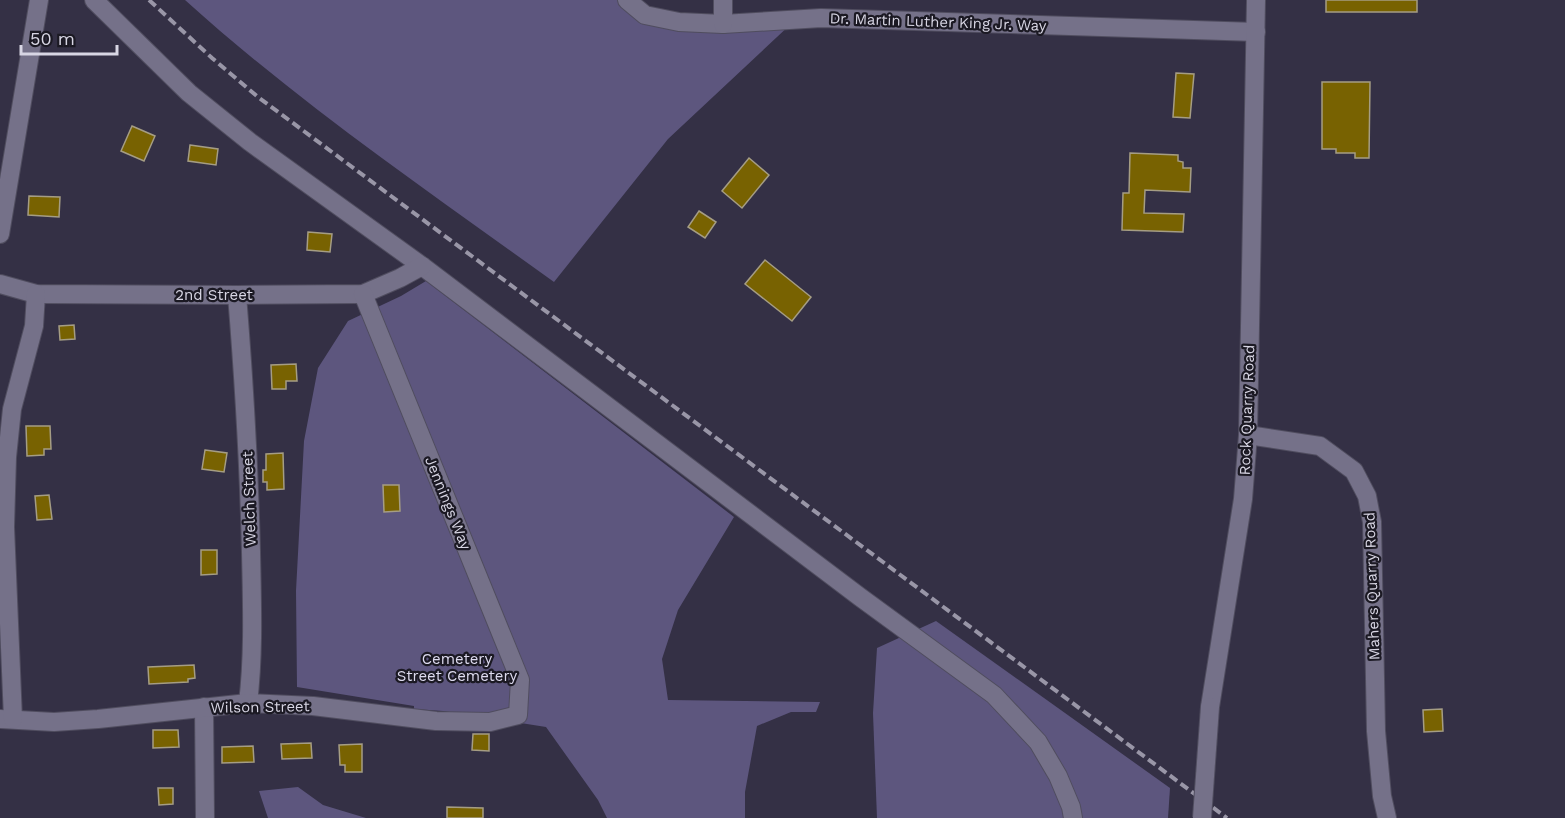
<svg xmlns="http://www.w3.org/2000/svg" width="1565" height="818" font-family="'Work Sans',sans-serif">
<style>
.green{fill:#5d567e}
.building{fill:#786201;stroke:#a59d84;stroke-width:1.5}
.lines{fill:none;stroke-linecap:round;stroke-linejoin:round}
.minor-casing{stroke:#504d5f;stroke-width:20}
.minor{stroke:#757189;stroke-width:18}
.rail{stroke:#9996a7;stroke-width:4;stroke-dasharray:9 4.5;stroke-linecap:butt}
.minor-bridge-casing{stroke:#504d5f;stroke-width:20;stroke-linecap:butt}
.minor-bridge{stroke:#757189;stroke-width:18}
.labels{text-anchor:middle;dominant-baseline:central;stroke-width:4.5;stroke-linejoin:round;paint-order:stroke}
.street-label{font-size:15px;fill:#d8d6e4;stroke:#1b1923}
.park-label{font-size:15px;fill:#dedbef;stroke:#1b1923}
</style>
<rect width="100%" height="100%" fill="#343045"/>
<!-- green -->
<g class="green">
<path d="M 185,0 L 640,0 L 644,19 L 792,23 L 668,139 L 554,282 C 429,192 300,104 185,0 Z"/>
<polygon points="426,281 734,517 678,610 662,659 668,700 820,702 816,712 791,712 757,726 745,792 745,818 607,818 598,800 546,727 443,711 414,709 414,706 297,687 296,591 304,441 318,368 348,321 401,296"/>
<polygon points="936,621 1170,788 1168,818 877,818 873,713 877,648"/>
<polygon points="298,787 323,805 366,818 268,818 259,791"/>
</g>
<!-- building -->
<g class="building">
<rect x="1326" y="0" width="91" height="12"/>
<polygon points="1176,73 1194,74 1190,118 1173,117"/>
<polygon points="1322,82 1370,82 1369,158 1355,158 1355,153 1336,153 1336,149 1322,149"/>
<polygon points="132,126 155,136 144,161 121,151"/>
<polygon points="190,145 218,149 216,165 188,161"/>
<polygon points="1130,153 1178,155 1178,161 1183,162 1183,168 1191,168 1190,192 1145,190 1144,213 1184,214 1183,232 1122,230 1123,193 1129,193"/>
<polygon points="749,158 769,175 742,208 722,191"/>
<polygon points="29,196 60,197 59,217 28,215"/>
<polygon points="699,211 716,222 705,238 688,227"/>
<polygon points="308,232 332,234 330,252 307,250"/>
<polygon points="765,260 811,297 792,321 745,284"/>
<polygon points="74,325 75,339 60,340 59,326"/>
<polygon points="296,364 297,381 286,381 286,389 272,389 271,365"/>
<polygon points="26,426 50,426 51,449 44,449 44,455 27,456"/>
<polygon points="205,450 227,453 224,472 202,469"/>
<polygon points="283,453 284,489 267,490 267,482 263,482 263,470 266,470 266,454"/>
<polygon points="383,485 399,485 400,511 384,512"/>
<polygon points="49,495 52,519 37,520 35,496"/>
<polygon points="201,550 217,550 217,574 201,575"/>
<polygon points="194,665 195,678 188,679 188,682 149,684 148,667"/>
<polygon points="1442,709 1443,731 1424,732 1423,710"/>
<polygon points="153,730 178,730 179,747 153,748"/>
<polygon points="473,734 489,734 489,751 472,750"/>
<polygon points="311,743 312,758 282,759 281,744"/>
<polygon points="362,744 362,772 345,772 345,765 340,765 339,745"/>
<polygon points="253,746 254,762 222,763 222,747"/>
<polygon points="158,788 173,788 173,804 159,805"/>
<polygon points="447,807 483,808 483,818 447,818"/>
</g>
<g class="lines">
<!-- minor casing -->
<g class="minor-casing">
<g id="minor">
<polyline points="94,0 189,93 250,142 422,266 860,597 994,695 1038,742 1058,776 1071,807 1073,818"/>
<polyline points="627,0 645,15 679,22 723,24 821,18 1256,32"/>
<polyline points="723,24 723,0"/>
<polyline points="0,234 39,0"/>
<polyline points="0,284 36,294 237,295 363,294 400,278 422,266"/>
<path d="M 237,295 C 244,381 249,466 251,552 C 252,603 254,653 248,703"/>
<polyline points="1248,435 1320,446 1354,471 1367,496 1372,522 1376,731 1382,796 1387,818"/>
<polyline points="204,707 205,818"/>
<polyline points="1210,707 1243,499 1248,435 1256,0"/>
<polyline points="0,719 54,722 98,719 248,703 313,706 436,721 490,722 518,715 520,680 363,294"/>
<polyline points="13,719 5,527 7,457 12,409 34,326 36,294"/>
</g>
</g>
<!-- minor -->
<use href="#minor" class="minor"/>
<!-- rail -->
<polyline class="rail" points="149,0 212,58 258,97 1227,818"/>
<!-- minor-bridge casing -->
<g class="minor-bridge-casing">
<polyline id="minor-bridge" points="1202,818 1210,707"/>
</g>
<!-- minor-bridge -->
<use href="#minor-bridge" class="minor-bridge"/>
</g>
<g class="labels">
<!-- street labels -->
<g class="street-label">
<text transform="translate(938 22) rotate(2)">Dr. Martin Luther King Jr. Way</text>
<text x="214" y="295">2nd Street</text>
<text transform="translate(1247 410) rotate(-88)">Rock Quarry Road</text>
<text transform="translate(249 499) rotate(-92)">Welch Street</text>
<text transform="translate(448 503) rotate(68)">Jennings Way</text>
<text transform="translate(1372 586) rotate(-92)">Mahers Quarry Road</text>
<text transform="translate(260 707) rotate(-1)">Wilson Street</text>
</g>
<!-- park labels -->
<g class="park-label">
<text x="457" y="659">Cemetery<tspan x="457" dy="17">Street Cemetery</tspan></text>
</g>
</g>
<!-- scale -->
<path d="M21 45v9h96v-9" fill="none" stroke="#d8d6e4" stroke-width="3"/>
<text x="30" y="45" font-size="18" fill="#d8d6e4" stroke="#1b1923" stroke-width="4.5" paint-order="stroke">50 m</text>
</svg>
